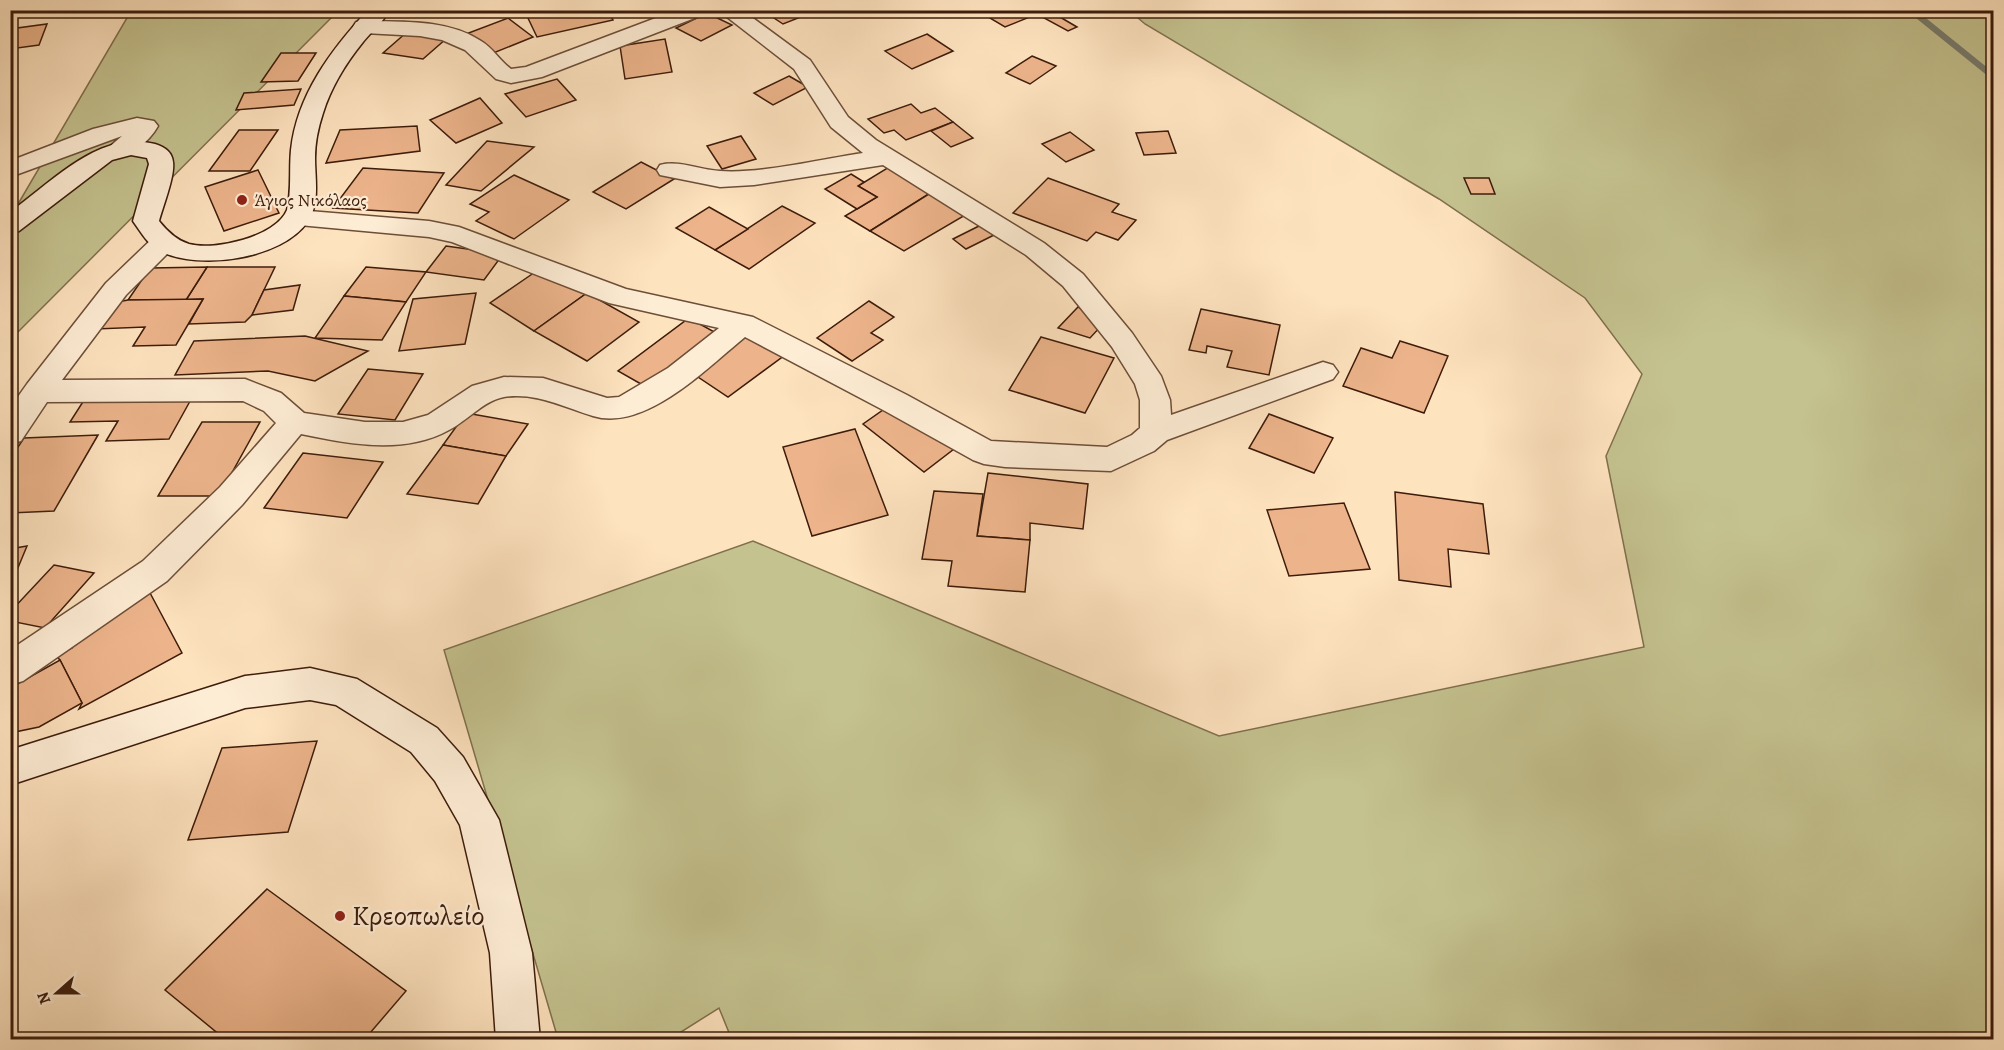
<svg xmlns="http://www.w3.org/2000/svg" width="2004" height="1050" font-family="Alegreya,serif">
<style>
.green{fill:#c4c28f;stroke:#806f4d;stroke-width:1.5}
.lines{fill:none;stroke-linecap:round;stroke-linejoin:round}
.stream{fill:#787d6f;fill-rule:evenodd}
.building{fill:#edb48b;stroke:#3d1c0b;stroke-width:1.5}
.minor-casing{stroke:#6d4e38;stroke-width:3}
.secondary-casing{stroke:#3d1c0b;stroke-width:3}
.minor{fill:#feedd5;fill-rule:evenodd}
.secondary{fill:#feedd5;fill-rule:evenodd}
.poi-dot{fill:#8f2418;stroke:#feedd5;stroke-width:2}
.labels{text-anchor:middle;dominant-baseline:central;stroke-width:4.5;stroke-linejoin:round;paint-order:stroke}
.far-poi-label{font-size:18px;fill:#3d1c0b;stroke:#feedd5;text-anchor:start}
.near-poi-label{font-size:27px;fill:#3d1c0b;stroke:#feedd5;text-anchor:start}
</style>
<rect width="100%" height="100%" fill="#fee3bf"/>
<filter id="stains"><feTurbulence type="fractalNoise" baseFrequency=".00333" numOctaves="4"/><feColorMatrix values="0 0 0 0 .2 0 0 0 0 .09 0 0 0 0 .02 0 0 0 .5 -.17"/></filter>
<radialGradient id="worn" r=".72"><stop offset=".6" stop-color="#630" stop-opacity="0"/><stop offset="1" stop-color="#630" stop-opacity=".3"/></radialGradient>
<!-- green -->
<g class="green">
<polygon points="131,11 338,11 11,339 11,216"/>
<polygon points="1130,11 1993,11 1993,1039 732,1040 719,1008 670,1039 558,1039 444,650 753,541 1219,736 1644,647 1606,456 1642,374 1585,298 1439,199 1145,24"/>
</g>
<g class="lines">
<!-- stream -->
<polygon class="stream" points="1906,10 1916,10 1994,73 1994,81"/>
</g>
<!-- building -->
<g class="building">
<polygon points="10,10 30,10 27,15 10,17"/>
<polygon points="552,10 608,10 613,20 537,37 527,16"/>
<polygon points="762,10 816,10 816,11 783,24"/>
<polygon points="1048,10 1077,27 1068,31 1037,14 1005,27 978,11"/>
<polygon points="707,13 732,25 701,41 676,28"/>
<polygon points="508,18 533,37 491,54 466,34"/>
<polygon points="47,24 39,45 10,49 10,29"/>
<polygon points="407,32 447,38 423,59 383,53"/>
<polygon points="927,34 953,51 912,69 885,51"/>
<polygon points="665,39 672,72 625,79 620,46"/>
<polygon points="281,53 316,53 298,81 261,82"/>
<polygon points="1032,56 1056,66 1030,84 1006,73"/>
<polygon points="789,76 808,87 773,105 754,93"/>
<polygon points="557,79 576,100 526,117 505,94"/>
<polygon points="301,89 294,105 236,110 244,93"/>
<polygon points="480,98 502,123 456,143 430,120"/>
<polygon points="911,104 921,113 935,108 953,122 906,140 894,130 884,133 868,119"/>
<polygon points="953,122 973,138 951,147 931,131"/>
<polygon points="417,126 420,151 326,163 340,130"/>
<polygon points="239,130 278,130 250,171 209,171"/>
<polygon points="1168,131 1176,153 1144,155 1136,133"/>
<polygon points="1070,132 1094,150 1066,162 1042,144"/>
<polygon points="741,136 756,159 722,169 707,146"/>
<polygon points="487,141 534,147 481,191 446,185"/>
<polygon points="641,162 674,179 626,209 593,192"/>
<polygon points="889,167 932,192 870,231 845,216 877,197 858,186"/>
<polygon points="363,168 444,173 418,213 333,208"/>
<polygon points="258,170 279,213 224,231 205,187"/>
<polygon points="851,174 864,182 858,186 877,197 857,209 825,189"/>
<polygon points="514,175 569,200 514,239 476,221 489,212 470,204"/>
<polygon points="1048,178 1119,204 1112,212 1136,220 1118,240 1096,232 1087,241 1013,213"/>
<polygon points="1464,178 1489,178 1495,194 1471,194"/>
<polygon points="932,192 967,214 904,251 870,231"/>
<polygon points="782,206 815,223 749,269 715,250"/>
<polygon points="709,207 748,229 715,250 676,228"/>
<polygon points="983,224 996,234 966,249 953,239"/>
<polygon points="446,246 503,254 484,280 426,272"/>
<polygon points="207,267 275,267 252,315 245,322 189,324 203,299 186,300"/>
<polygon points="207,267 186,300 128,300 150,268"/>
<polygon points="366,267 426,272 406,302 344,296"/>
<polygon points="538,270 587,293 534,331 490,303"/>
<polygon points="300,285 293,310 252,315 264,290"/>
<polygon points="476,293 465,344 399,351 413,299"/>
<polygon points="587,293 639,322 587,361 534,331"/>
<polygon points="344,296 406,302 382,340 315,338"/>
<polygon points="203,299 176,345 133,346 145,327 96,329 112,303 128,300"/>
<polygon points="869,301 894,317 871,333 883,340 852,361 817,338"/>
<polygon points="1078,307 1103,324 1090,338 1058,328"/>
<polygon points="1201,309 1280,325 1269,375 1227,367 1232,351 1207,346 1206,353 1189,350"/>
<polygon points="689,318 718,334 648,388 618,371"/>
<polygon points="748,332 785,355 728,397 692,373"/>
<polygon points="305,336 368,351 315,381 268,371 175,375 194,341"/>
<polygon points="1041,337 1114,358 1085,413 1009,390"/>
<polygon points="1400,341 1448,356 1424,413 1343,386 1361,348 1392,358"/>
<polygon points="368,369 423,374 395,420 338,414"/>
<polygon points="194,394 169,439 106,441 118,421 70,422 86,397"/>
<polygon points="893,403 954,449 924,472 863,424"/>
<polygon points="466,413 528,424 506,456 443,445"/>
<polygon points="1269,414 1333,438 1314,473 1249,448"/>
<polygon points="202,422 260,422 219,496 158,496"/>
<polygon points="855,429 888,515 812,536 783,447"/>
<polygon points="98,435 54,511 10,513 10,459 24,438"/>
<polygon points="443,445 506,456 478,504 407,494"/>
<polygon points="303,453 383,462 347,518 264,508"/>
<polygon points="988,473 1088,484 1083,529 1030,523 1030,540 977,536"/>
<polygon points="934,491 983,494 977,536 1030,540 1025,592 948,586 952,561 922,559"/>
<polygon points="1395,492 1483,504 1489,554 1448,549 1451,587 1399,580"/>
<polygon points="1344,503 1370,569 1289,576 1267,510"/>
<polygon points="27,546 10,587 10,549"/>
<polygon points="54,565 94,573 45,628 10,621 10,612"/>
<polygon points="149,591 182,653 79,709 82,703 60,660 56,656 72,648 66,634"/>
<polygon points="60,660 82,703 39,727 10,733 10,688"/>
<polygon points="317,741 288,832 188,840 222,748"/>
<polygon points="267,889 406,991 364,1040 226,1040 165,990"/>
</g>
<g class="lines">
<!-- minor casing -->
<g class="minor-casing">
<g id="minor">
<path d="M 677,10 L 708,10 L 705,14 L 542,77 L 511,83 L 496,79 L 465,50 L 442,40 L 420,36 L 364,33 L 356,32 L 353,27 L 356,22 L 364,21 C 402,22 448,19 481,41 C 493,48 500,61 511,69 L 526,67 Z"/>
<path d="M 718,10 L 742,10 L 810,60 L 848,117 L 876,140 L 1044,243 L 1083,274 L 1132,333 L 1161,376 L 1170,400 L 1171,415 L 1323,362 L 1333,365 L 1338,372 L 1333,379 L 1167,440 L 1154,451 L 1111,471 L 1005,467 L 984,464 L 973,460 L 885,411 L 745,337 C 707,368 645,432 593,416 C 563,407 536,392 504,397 C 483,401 467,421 449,430 C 404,455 349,444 301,434 L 242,505 L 167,581 L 23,681 L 10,685 L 10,650 L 143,561 L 220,487 L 276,423 L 264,411 L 243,401 L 47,402 L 21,441 L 10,444 L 10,408 L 27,384 L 106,283 L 155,236 L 164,234 L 173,236 L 177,242 L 173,248 L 126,295 L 62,380 L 245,379 L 281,393 L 304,413 L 365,422 L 403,422 L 428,415 L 472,386 L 504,377 L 543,378 L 607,398 L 619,397 L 668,368 L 719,328 L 609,303 L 452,242 L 429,237 L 288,224 L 284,218 L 288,212 L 297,210 L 429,221 L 459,227 L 626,289 L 753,317 L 907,395 L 991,441 L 1107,447 L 1132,435 L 1140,428 L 1140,400 L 1135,384 L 1112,347 L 1063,286 L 1026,255 L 883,165 L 754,185 L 720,187 L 660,175 L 657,170 L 660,165 C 680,160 700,170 720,171 C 761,174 821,159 863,153 L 831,127 L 794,69 Z"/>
<path d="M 137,118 L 154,121 L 158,126 C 149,142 130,158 111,153 L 108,148 L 122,136 L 10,177 L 10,161 L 93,129 Z"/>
</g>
</g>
<!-- secondary casing -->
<g class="secondary-casing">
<g id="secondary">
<path d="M 368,10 L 390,10 C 383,22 372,31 363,42 C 346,63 331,87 323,113 C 318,128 315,143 315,158 C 315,179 320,203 308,221 C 283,259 199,271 160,251 C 148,245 141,232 133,221 L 149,164 L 147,158 L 131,155 L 112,160 L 19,231 L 10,233 L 10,212 C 52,182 100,129 155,144 C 165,147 172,152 173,162 C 175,176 163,206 159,221 C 167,231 176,240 189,244 C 214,251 276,237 287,210 C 292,190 289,171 291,150 C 297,95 331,50 368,10 Z"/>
<polygon points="310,668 357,679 437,728 463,757 499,820 532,953 540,1040 496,1040 490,953 460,825 435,781 411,752 336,705 310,700 245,708 10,785 10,750 245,676"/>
</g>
</g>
<!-- minor -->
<use href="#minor" class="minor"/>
<!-- secondary -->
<use href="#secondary" class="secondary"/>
</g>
<!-- markers -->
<g class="poi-dot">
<circle cx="242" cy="200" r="6"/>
<circle cx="340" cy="916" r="6"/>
</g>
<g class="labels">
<!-- far-poi labels -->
<g class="far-poi-label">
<text x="254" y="200">Άγιος Νικόλαος</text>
</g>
<!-- near-poi labels -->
<g class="near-poi-label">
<text x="352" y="916">Κρεοπωλείο</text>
</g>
</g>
<!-- margin -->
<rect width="2004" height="1050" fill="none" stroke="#fee3bf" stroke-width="36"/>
<rect x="12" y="12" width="1980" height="1026" fill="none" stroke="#3d1c0b" stroke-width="3"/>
<rect x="18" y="18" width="1968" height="1014" fill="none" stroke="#3d1c0b" stroke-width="1.5"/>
<!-- north arrow -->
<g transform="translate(57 993) rotate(249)" stroke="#feedd5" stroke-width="4.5" paint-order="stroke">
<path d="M0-4.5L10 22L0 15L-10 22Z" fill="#3d1c0b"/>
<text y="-9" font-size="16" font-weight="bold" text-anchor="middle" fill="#3d1c0b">N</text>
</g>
<rect width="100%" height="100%" filter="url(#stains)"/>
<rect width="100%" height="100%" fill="url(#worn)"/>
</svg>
